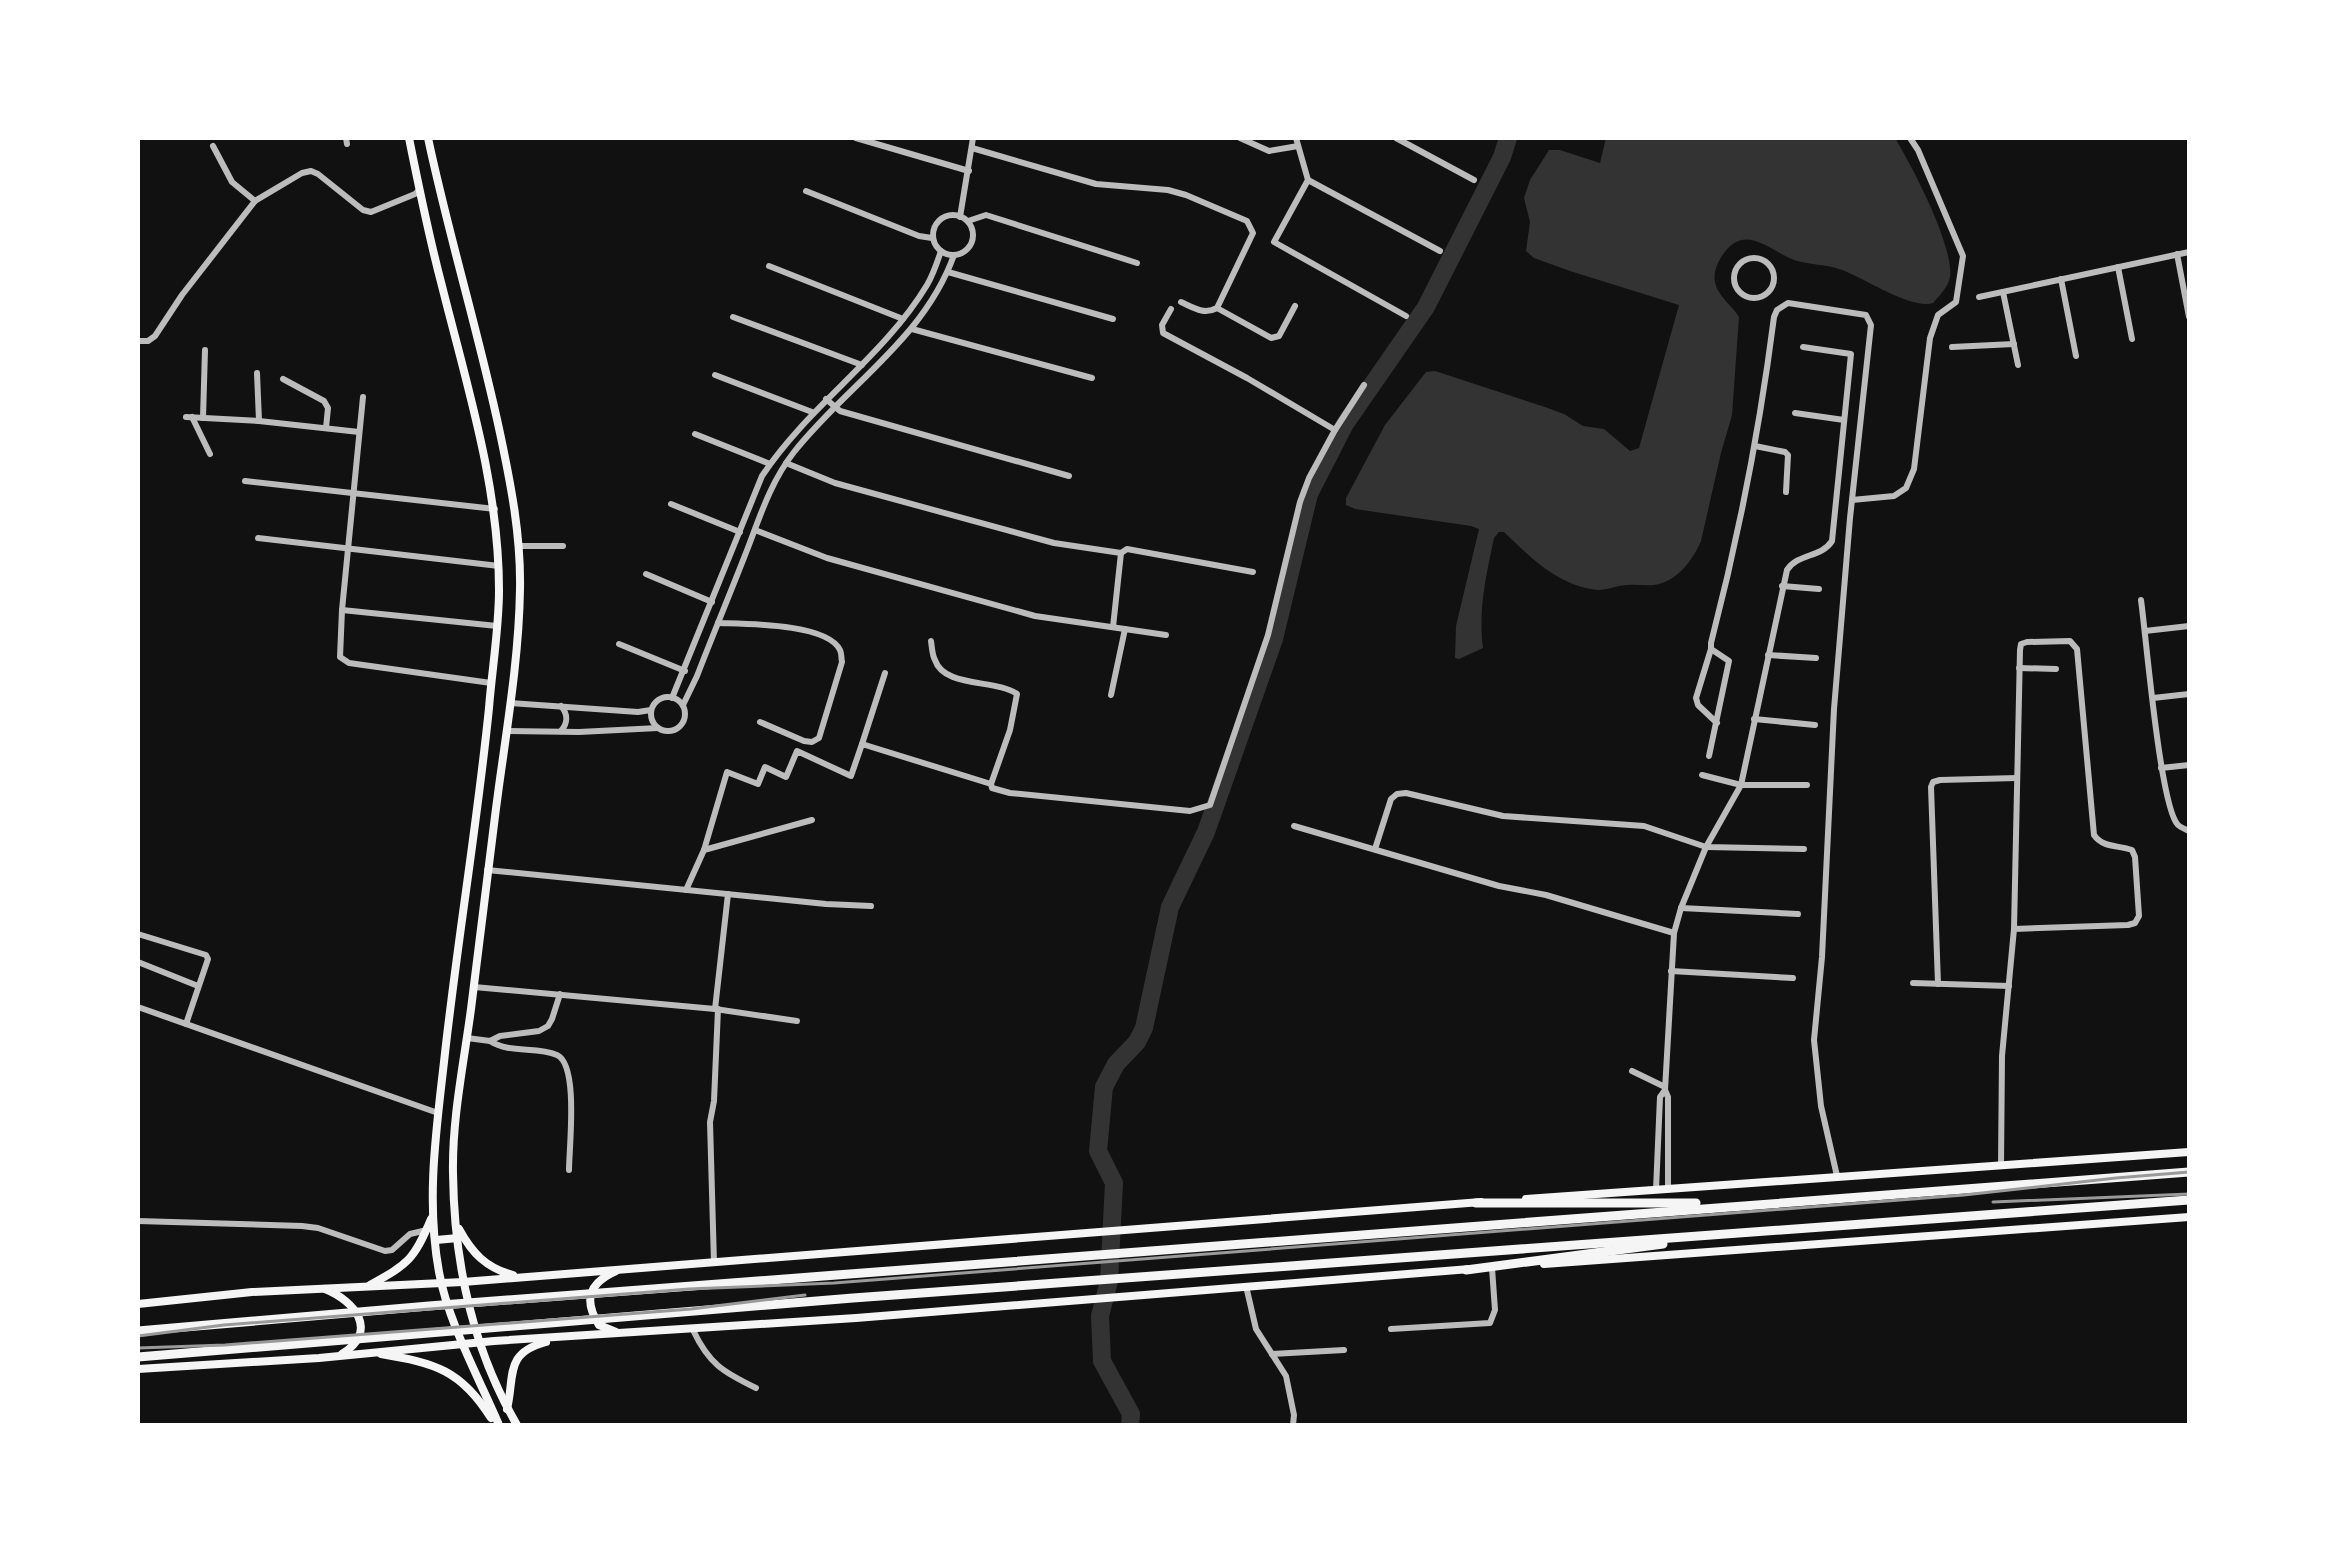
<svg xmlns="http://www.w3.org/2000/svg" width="2327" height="1563" font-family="Signika,sans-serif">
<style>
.water{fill:#333}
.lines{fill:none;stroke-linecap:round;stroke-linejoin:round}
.river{stroke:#333;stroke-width:18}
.minor{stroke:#bcbcbc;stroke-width:6}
.secondary{stroke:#f5f5f5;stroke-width:8}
.primary{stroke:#f5f5f5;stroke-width:9}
.rail{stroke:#9a9a9a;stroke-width:3}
</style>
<rect width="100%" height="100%" fill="#111"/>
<!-- water -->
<path class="water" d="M 1606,138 L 1895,138 C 1912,166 1954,246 1950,277 C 1948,287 1940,295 1933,303 C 1912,310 1864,278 1842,270 C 1826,264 1809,265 1794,260 C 1770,251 1746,223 1724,253 C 1718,261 1713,272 1715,282 C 1718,297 1732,305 1739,317 L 1732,415 L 1721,453 L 1701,541 C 1693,560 1676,583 1653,585 C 1645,586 1636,584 1628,585 C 1618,585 1608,590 1598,590 C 1558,586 1531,558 1504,532 L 1499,532 L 1494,538 C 1486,576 1478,610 1483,648 L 1459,659 L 1455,658 L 1456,626 L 1479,529 L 1471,526 L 1355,509 L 1346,505 L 1346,498 L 1385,425 L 1426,372 L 1435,371 L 1545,407 L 1564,414 L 1583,426 L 1604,429 L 1630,451 L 1639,448 L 1679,305 L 1570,271 L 1534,258 L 1526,251 L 1530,222 L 1524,198 L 1530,180 L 1549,150 L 1560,150 L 1600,163 Z"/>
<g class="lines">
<!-- river -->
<polyline class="river" points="1130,1425 1131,1414 1102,1361 1100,1316 1109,1281 1114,1183 1098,1151 1104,1087 1116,1064 1137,1042 1144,1028 1170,907 1206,832 1274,639 1309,494 1345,424 1426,307 1502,157 1508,138"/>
<!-- minor -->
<g class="minor">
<polyline points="346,138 347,144"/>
<polyline points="856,138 969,171"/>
<polyline points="1240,138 1269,151 1298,146"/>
<polyline points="1296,138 1308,180 1274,242 1406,316"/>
<polyline points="1396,138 1474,180"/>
<polyline points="213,146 232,182 255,201"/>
<path d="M 972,148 L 1096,184 L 1168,190 L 1186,195 L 1247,221 L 1253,233 L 1217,308 C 1204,315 1194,308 1181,302"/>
<polyline points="1308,180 1440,251"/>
<polyline points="806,191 919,236 932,238"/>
<circle cx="953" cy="235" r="20"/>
<polyline points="960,217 973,138"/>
<polyline points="968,221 986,215 1137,263"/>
<polyline points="2177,254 2189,317"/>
<circle cx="1754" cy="278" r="20"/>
<polyline points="769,266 903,319"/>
<polyline points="2118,267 2132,339"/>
<polyline points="948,272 1113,319"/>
<polyline points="2061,279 2076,356"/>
<polyline points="2003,292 2018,365"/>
<polyline points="1979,297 2189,252"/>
<polyline points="1217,308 1271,338 1279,336 1295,306"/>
<polyline points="1171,309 1162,325 1163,333 1247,378 1335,430"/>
<polyline points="733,317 862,365"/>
<polyline points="912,329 1092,378"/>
<polyline points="138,341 148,341 155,336 182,295 255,201 302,173 311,171 318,174 363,210 371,212 415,194 419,190"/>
<polyline points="1952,347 2014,344"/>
<polyline points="257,373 259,421"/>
<polyline points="715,375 812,412"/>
<polyline points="283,379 324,401 328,408 326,428"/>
<polyline points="363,397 342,610 340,657 349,663 491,683"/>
<polyline points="826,399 840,411 1069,476"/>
<polyline points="1795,413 1844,420"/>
<polyline points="186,417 259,421 359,432"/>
<polyline points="192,417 210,454"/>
<polyline points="203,418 205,350"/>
<polyline points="695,434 770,464"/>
<polyline points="1755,446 1785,452 1788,455 1786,492"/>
<polyline points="786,463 835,483 1054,543 1121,553"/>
<polyline points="245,481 495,509"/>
<polyline points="1852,500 1894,496 1906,488 1914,469 1930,338 1938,315 1956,302 1963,256 1918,150 1910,138"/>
<polyline points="671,504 740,532"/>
<polyline points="755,530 827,558 1035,616 1166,635"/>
<polyline points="258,538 499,566"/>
<polyline points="519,546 563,546"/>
<polyline points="646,574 712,602"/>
<polyline points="1782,586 1819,589"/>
<path d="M 2141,600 C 2146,635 2160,807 2178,825 C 2180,827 2187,830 2189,831"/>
<polyline points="342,610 497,626"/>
<path d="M 718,623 C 744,624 827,623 840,650 C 842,654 841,658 842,662 L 819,738 L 812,742 L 804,741 L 760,722"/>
<polyline points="1113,627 1121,553 1127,549 1253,572"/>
<polyline points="2145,631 2189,626"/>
<path d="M 931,641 C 932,647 932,655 935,660 C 944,688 996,679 1017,694 L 1010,730 L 991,784 L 992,788 L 1010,793 L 1190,811 L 1210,805 L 1268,635 L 1300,502 L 1309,478 L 1335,430 L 1364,385"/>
<polyline points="619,644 685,671"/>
<polyline points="1711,649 1696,698 1698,705 1717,723"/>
<polyline points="1768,655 1816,658"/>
<polyline points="2019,668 2056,669"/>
<polyline points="1111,695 1125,629"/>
<circle cx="668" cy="714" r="17"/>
<path d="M 672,698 L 762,476 C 809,405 883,358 927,285 C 933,275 937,263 941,251"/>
<polyline points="2153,698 2189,694"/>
<polyline points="510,703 638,712 651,710"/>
<path d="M 683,705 L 697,676 C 714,632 732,589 749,545 C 761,513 772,480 794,452 C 847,385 924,339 954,255"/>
<polyline points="1754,719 1815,725"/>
<polyline points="508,731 579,732 658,728"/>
<path d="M 561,731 C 568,723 568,714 561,706"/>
<polyline points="862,744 885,673"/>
<path d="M 1709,756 L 1729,661 L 1711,649 L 1711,643 C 1739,535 1760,427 1774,317 L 1777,310 L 1788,303 L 1866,315 L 1871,325 L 1850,518 L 1834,709 L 1822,957 L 1814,1040 L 1821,1106 L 1837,1176"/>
<polyline points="2161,768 2189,765"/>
<polyline points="1702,775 1741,785 1807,785"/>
<polyline points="1294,826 1499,886 1546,895 1674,933"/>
<polyline points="1375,849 1391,799 1397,794 1406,793 1503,816 1644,826 1706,847 1804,849"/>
<polyline points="704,850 727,772 758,784 765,767 786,777 797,751 851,776 862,744 991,784"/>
<polyline points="487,870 826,904 871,906"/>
<polyline points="686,890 704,850 812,820"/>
<polyline points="1681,908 1798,914"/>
<polyline points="138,934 206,955 208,959 186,1024"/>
<polyline points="138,962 198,986"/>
<polyline points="1671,971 1793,978"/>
<polyline points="1913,983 2009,986"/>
<polyline points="1938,984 1931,787 1933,782 1940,780 2017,778"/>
<polyline points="474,987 715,1009 797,1021"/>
<polyline points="138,1007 438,1113"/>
<polyline points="715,1009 728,894"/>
<polyline points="467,1038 490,1041 500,1036 539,1031 548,1026 552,1019 560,994"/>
<path d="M 490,1041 C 510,1054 536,1046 557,1055 C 579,1065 569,1148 569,1170"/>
<polyline points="1632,1071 1665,1087"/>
<path d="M 1665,1090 L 1674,933 L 1681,908 L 1706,847 L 1741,785 L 1787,570 C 1798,553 1821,558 1832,541 L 1851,354 L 1803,347"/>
<path d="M 2001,1165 L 2002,1056 L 2014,929 L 2020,650 L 2021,644 L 2027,642 L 2070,641 L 2077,649 L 2094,835 C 2103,848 2118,845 2132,850 L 2135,857 L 2139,916 L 2135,923 L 2128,925 L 2014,929"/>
<polyline points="1656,1190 1660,1097 1665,1090 1668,1097 1668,1189"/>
<polyline points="138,1221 302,1226 318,1228 385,1251 392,1250 410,1234 427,1230"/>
<polyline points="714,1263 710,1122 714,1101 718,1009"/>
<polyline points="1246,1286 1256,1329 1286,1376 1294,1415 1293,1425"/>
<polyline points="1391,1329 1490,1323 1495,1310 1492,1268"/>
<path d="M 693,1330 C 709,1364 723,1372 756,1388"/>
<polyline points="1272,1354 1344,1350"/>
</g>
<!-- secondary -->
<g class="secondary">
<path d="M 409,138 C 419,188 429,237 442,286 C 467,386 499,486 499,590 C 499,629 492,669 489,708 C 477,826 457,943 444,1062 C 436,1132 426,1201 439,1272 C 448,1322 479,1378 499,1425"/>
<path d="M 428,138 C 449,237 479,334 500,433 C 511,485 521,536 520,589 C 519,655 508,721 499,786 C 489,860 480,934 471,1009 C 464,1062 452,1118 453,1173 C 454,1262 472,1348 517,1425"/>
<polyline points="1526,1199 2189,1152"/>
<path d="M 459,1229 C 472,1253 486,1268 513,1275"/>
<polyline points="436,1240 458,1238"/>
<polyline points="1544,1264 2189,1217"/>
<path d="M 370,1285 C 408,1264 414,1260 431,1219"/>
<path d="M 325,1289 C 355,1301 379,1331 342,1354"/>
<polyline points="138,1304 252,1292 463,1282 1481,1202"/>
<path d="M 616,1332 L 599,1325 C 583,1300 589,1283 616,1271"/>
<path d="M 381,1354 C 435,1363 461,1370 491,1418"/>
<polyline points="138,1369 319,1358 494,1341 856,1318 1470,1269"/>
<path d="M 507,1409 C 515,1376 504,1353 546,1342"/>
</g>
<!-- primary -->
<g class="primary">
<polyline points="1476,1203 1696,1203"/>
<polyline points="1466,1270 1663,1244"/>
<polyline points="138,1331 429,1306 2189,1172"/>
<polyline points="138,1357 853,1298 2189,1200"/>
</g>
<!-- rail -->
<g class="rail">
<polyline points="1993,1202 2189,1194"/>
<polyline points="138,1336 224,1325 689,1289 834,1283 1964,1195 2116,1178 2189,1172"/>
<polyline points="138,1348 225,1345 691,1309 805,1295"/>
</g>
</g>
<!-- border -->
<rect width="2327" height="1563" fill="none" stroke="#ffffff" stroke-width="280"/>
</svg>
